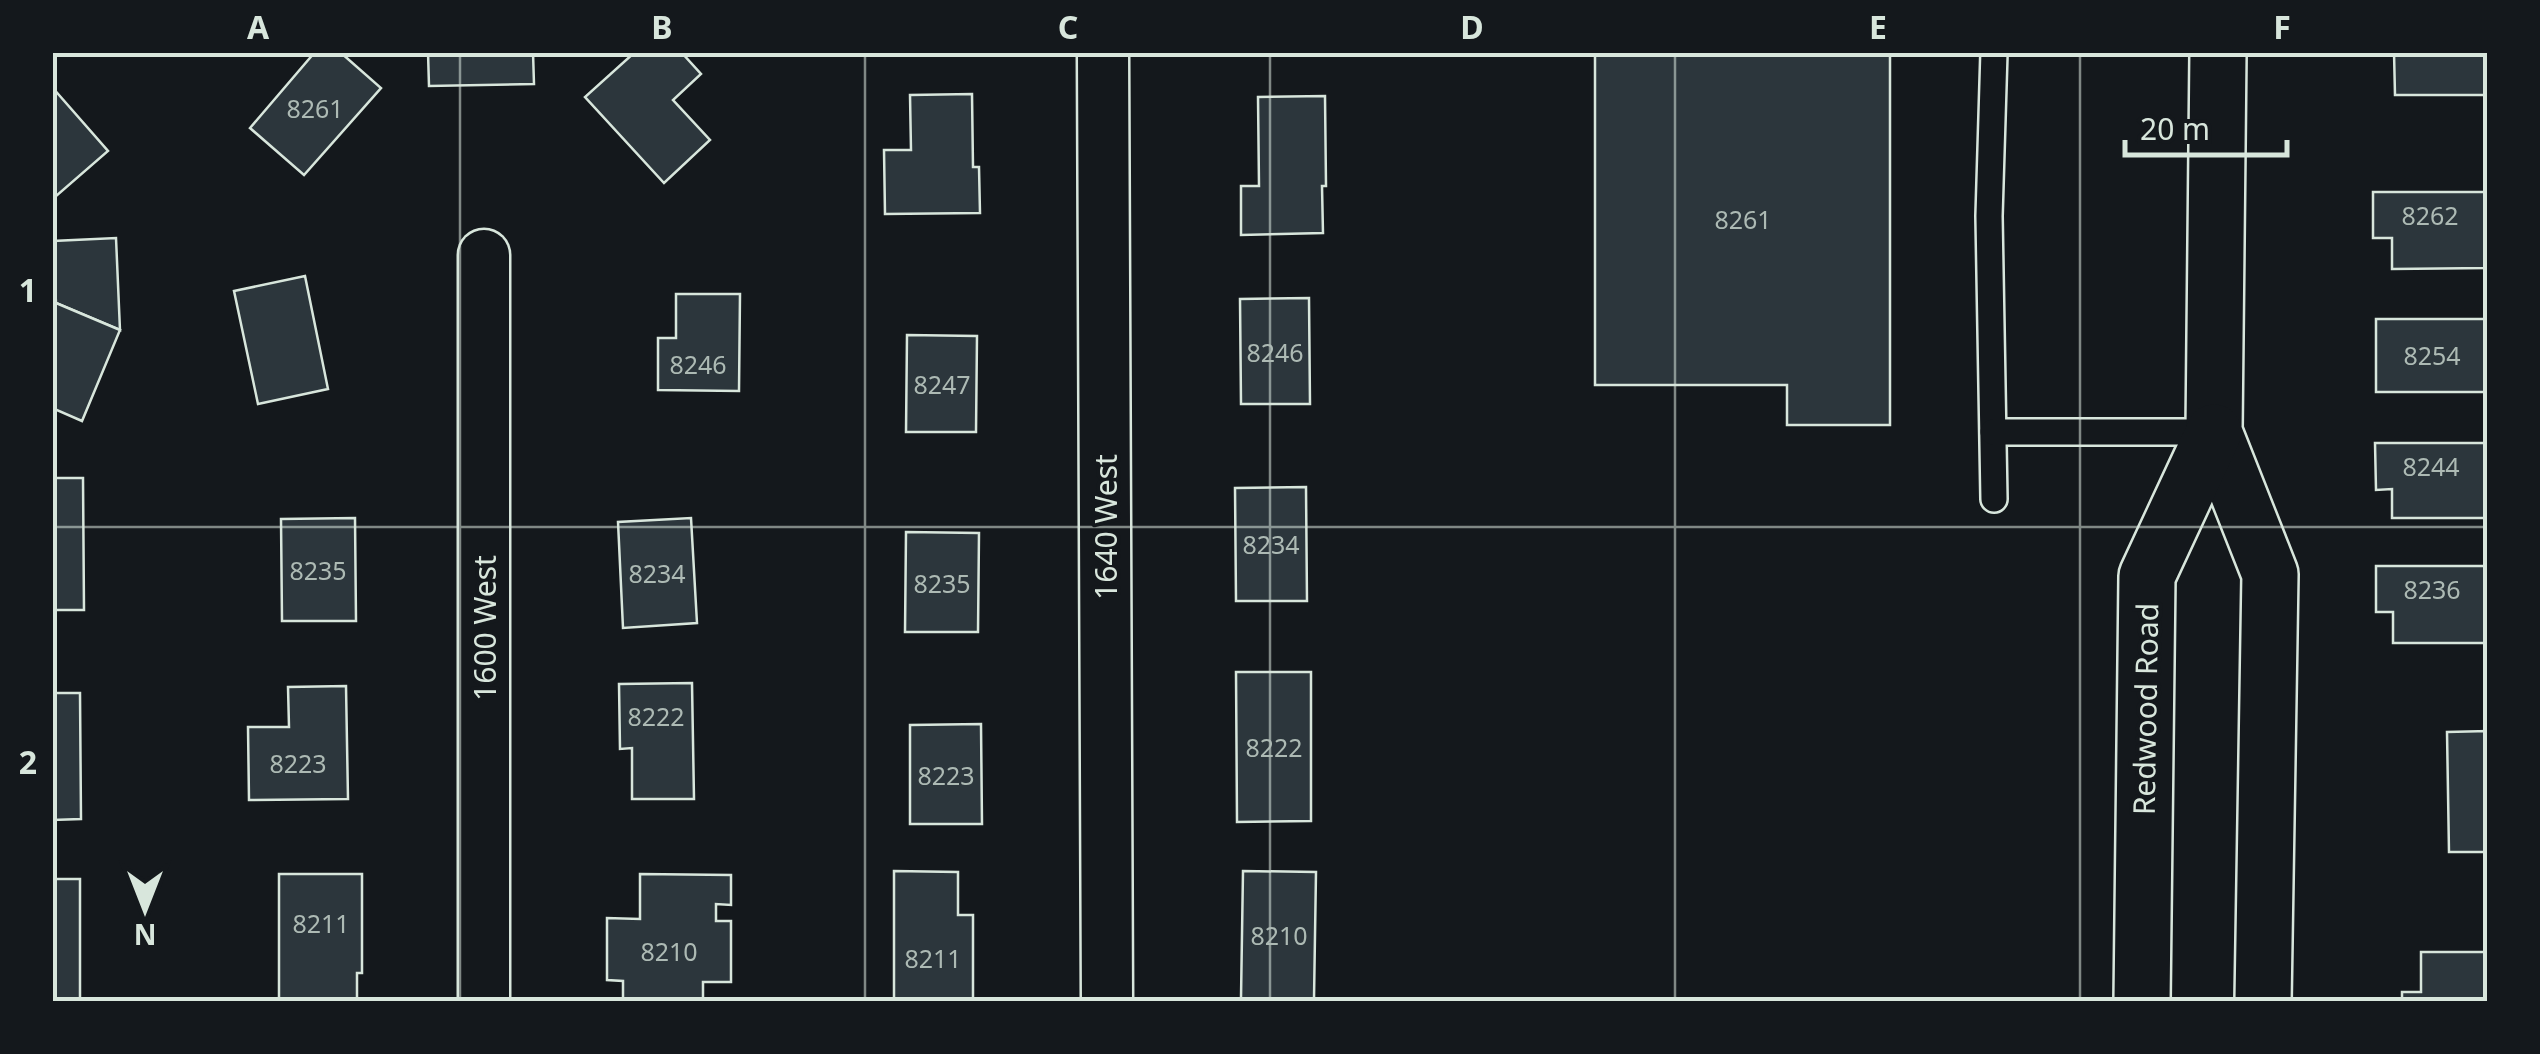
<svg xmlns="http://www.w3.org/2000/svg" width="2540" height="1054" font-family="'Noto Sans',sans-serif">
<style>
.building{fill:#2c363c;stroke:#d8e6dc;stroke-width:2.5}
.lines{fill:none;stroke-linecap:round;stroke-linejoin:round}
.lane-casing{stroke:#d8e6dc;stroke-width:30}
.street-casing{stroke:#d8e6dc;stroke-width:55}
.primary-casing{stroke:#d8e6dc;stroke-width:60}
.lane{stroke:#14181c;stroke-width:25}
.street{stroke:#14181c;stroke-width:50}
.primary{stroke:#14181c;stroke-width:55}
.grid{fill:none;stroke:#d8e6dc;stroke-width:2.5;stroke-opacity:0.55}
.labels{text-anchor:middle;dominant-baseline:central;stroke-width:8;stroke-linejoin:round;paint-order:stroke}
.number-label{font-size:25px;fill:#adbab4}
.street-label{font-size:30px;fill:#d8e6dc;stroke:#14181c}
.neatline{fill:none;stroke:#d8e6dc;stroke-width:4}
.grid-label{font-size:32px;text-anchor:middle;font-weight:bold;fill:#d8e6dc}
</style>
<rect width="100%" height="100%" fill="#14181c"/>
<!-- building -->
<g class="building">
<polygon points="315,52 340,52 381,88 304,175 250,128"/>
<polygon points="428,52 533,52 534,84 429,86"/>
<polygon points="635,52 681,52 701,74 673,100 710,140 664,183 585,97"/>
<polygon points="1595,52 1890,52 1890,425 1787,425 1787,385 1595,385"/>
<polygon points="2394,52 2488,52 2488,95 2395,95"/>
<polygon points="52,87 108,151 55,197 52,195"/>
<polygon points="972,94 973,167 979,167 980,213 885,214 884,150 911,150 910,95"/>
<polygon points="1325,96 1326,186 1322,186 1323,233 1241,235 1241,186 1259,186 1258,97"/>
<polygon points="2373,192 2488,192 2488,268 2392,269 2392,238 2373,238"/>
<polygon points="116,238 120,330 56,303 53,241"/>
<polygon points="305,276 328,389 258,404 234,291"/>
<polygon points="676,294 740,294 739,391 658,390 658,338 676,338"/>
<polygon points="1309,298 1310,404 1241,404 1240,299"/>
<polygon points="56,303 120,330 82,421 52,408 52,312"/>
<rect x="2376" y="319" width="112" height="73"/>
<polygon points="907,335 977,336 976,432 906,432"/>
<polygon points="2375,443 2488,443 2488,518 2392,518 2392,489 2376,490"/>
<polygon points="52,478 83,478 84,610 52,610"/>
<polygon points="1306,487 1307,601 1236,601 1235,488"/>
<polygon points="355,518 356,621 282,621 281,519"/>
<polygon points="691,518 697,623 623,628 618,522"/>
<polygon points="906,532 979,533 978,632 905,632"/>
<polygon points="2376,566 2488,566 2488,643 2393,643 2393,612 2376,612"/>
<polygon points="1236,672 1311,672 1311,821 1237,822"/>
<polygon points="692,683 694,799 632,799 632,748 620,749 619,684"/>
<polygon points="346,686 348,799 249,800 248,727 289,727 288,687"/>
<polygon points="52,693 80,693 81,819 52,820"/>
<polygon points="981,724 982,824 910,824 910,725"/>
<polygon points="2488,731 2488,852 2449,852 2447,732"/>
<polygon points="894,871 958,872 958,915 973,915 973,1002 894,1002"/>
<polygon points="1243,871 1316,872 1314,999 1241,998"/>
<polygon points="279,874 362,874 362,973 357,973 357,1002 279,1002"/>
<polygon points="640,874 731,875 731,905 716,904 716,921 731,921 731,982 703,982 703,1002 623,1002 623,981 607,980 607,918 640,919"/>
<rect x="52" y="879" width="28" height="123"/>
<polygon points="2421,952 2488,952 2488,1002 2402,1002 2402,992 2421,992"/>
</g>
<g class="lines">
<!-- lane casing -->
<g class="lane-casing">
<g id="lane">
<polyline points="1994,52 1989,216 1994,499"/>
<polyline points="1993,432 2214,432"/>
</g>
</g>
<!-- street casing -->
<g class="street-casing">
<g id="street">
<polyline points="1103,52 1107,1002"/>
<polyline points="484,255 484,1002"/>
</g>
</g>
<!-- primary casing -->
<g class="primary-casing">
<g id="primary">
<polyline points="2218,52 2214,432 2270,574 2263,1002"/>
<polyline points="2142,1002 2147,576 2214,432"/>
</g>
</g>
<!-- lane -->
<use href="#lane" class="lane"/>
<!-- street -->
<use href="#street" class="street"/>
<!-- primary -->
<use href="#primary" class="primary"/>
</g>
<!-- grid -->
<path class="grid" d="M 460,52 L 460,1002M 865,52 L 865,1002M 1270,52 L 1270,1002M 1675,52 L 1675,1002M 2080,52 L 2080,1002M 52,527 L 2488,527"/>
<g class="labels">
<!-- number labels -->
<g class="number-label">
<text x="315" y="108">8261</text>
<text x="2430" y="215">8262</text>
<text x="1743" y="219">8261</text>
<text x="1275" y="352">8246</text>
<text x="2432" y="355">8254</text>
<text x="698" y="364">8246</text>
<text x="942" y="384">8247</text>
<text x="2431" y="466">8244</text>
<text x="1271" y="544">8234</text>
<text x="318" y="570">8235</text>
<text x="657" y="573">8234</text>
<text x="942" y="583">8235</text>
<text x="2432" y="589">8236</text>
<text x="656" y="716">8222</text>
<text x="1274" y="747">8222</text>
<text x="298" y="763">8223</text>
<text x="946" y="775">8223</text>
<text x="321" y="923">8211</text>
<text x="1279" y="935">8210</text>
<text x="669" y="951">8210</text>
<text x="933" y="958">8211</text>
</g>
<!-- street labels -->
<g class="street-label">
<text transform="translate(1105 527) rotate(-90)">1640 West</text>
<text transform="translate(484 628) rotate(-90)">1600 West</text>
<text transform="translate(2145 709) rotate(-89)">Redwood Road</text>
</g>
</g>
<!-- border -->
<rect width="2540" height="1054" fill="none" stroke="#14181c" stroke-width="110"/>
<!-- north arrow -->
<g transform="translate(145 909) rotate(180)" stroke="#14181c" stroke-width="8" paint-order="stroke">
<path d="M0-8L18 38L0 25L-18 38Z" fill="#d8e6dc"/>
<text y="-15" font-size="28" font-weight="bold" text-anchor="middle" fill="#d8e6dc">N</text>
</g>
<!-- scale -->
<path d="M2125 140v15h162v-15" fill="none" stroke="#d8e6dc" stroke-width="5"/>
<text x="2140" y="140" font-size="30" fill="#d8e6dc" stroke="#14181c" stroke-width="8" paint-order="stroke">20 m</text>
<rect x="55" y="55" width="2430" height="944" class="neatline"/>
<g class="grid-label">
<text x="258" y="39">A</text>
<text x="662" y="39">B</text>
<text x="1068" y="39">C</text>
<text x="1472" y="39">D</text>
<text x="1878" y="39">E</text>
<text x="2282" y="39">F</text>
<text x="28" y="302">1</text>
<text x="28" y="774">2</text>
</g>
</svg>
